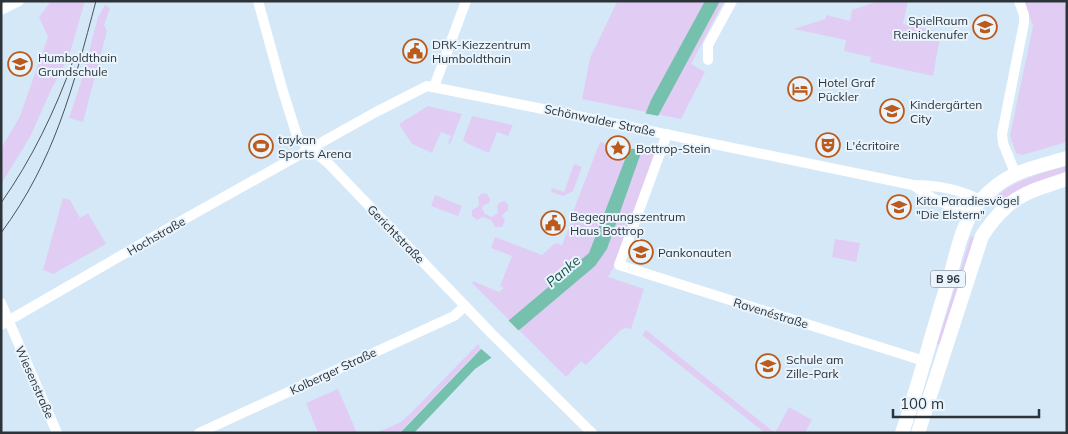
<svg xmlns="http://www.w3.org/2000/svg" width="1068" height="434" font-family="Mulish,sans-serif">
<style>
.green{fill:#e1cdf4}
.water{fill:#76c1ad}
.pier{fill:#d5e8f7}
.lines{fill:none;stroke-linecap:round;stroke-linejoin:round}
.minor{stroke:#fff;stroke-width:10}
.major{stroke:#fff;stroke-width:14}
.tram{stroke:#49525a;stroke-width:1}
.labels{text-anchor:middle;dominant-baseline:central;stroke-width:4;stroke-linejoin:round;paint-order:stroke}
.shield{fill:#e9f4fd;stroke:#656d74;stroke-width:1}
.shield-label{font-size:11px;font-weight:bold;fill:#2c3339}
.poi-label{font-size:12px;fill:#2c3339;stroke:#e9f4fd;text-anchor:start}
.street-label{font-size:12px;fill:#2c3339;stroke:#e9f4fd}
.water-label{font-size:14px;font-style:italic;fill:#155446;stroke:#e9f4fd}
</style>
<rect width="100%" height="100%" fill="#d5e8f7"/>
<!-- green -->
<g class="green">
<polygon points="51,1 85,1 69,56 50,92 30,137 1,184 1,149 20,116 48,37 39,17"/>
<polygon points="724,1 691,64 705,72 681,119 582,99 590,58 617,2"/>
<polygon points="879,1 908,1 903,24 941,32 933,76 870,62 871,57 844,51 846,40 794,29 825,19 826,15 850,21 852,10"/>
<polygon points="1024,1 1063,1 1067,10 1067,142 1022,155 1016,153 1010,136 1033,26"/>
<polygon points="105,5 110,8 104,25 107,31 83,122 69,118 81,82 98,17"/>
<polygon points="428,106 462,114 450,144 448,143 451,136 441,132 432,153 412,144 399,124"/>
<polygon points="472,116 513,125 508,136 497,132 489,153 468,144 463,140"/>
<polygon points="600,142 655,153 615,265 608,277 644,289 631,329 625,328 621,330 586,365 581,361 566,377 472,283 473,281 499,292 504,288 500,286 512,256 491,248 495,237 542,255 555,243 562,245 573,218 571,217"/>
<polygon points="574,164 582,167 573,191 563,196 551,192 552,188 564,192"/>
<path d="M 1067,166 L 1067,171 L 1030,184 L 1001,201 L 997,202 L 994,200 C 1007,182 1045,172 1067,166 Z"/>
<polygon points="482,193 487,194 490,199 489,203 484,205 482,208 485,214 492,217 498,213 497,206 500,202 504,201 508,204 508,210 502,215 505,221 502,227 495,227 491,220 483,217 477,220 472,216 472,210 479,206 478,197"/>
<polygon points="435,195 462,206 458,216 431,206"/>
<polygon points="63,198 70,200 80,218 88,213 106,244 53,274 43,270"/>
<polygon points="971,236 974,237 940,345 937,344"/>
<polygon points="835,239 860,243 856,262 832,257"/>
<polygon points="646,330 775,433 765,433 642,335"/>
<polygon points="478,344 481,348 399,433 376,433 401,422 411,413"/>
<polygon points="338,389 357,433 318,433 306,403"/>
<polygon points="789,407 812,420 805,433 775,433"/>
</g>
<!-- water -->
<polygon class="water" points="705,1 720,1 659,114 642,150 607,249 595,266 518,331 491,358 475,369 414,433 400,433 508,321 589,253 626,157 628,157 651,100"/>
<!-- pier -->
<g class="pier">
<polygon points="643,113 659,116 644,151 629,148"/>
<polygon points="507,319 520,332 493,359 479,347"/>
</g>
<g class="lines">
<!-- minor -->
<g class="minor">
<polyline points="258,1 282,88 297,136 300,140 329,164 492,334 592,433"/>
<polyline points="1,10 19,1"/>
<polyline points="708,60 708,45 732,1"/>
<polyline points="434,87 466,1"/>
<polyline points="667,134 619,265 924,361"/>
<polyline points="1016,175 1003,143 1002,134 1024,23 1024,15 1019,1"/>
<polyline points="913,185 932,198 971,215"/>
<polyline points="1,303 57,433"/>
<path d="M 1,325 L 174,225 L 374,113 L 427,86 L 548,110 L 913,185 C 937,185 959,189 980,200"/>
<polyline points="199,433 454,316 465,306"/>
</g>
<!-- major -->
<g class="major">
<path d="M 902,433 C 920,381 933,328 950,276 C 956,256 960,233 971,214 C 977,203 986,194 996,186 C 1016,170 1043,165 1067,158"/>
<path d="M 918,433 L 982,236 C 1008,197 1024,193 1067,179"/>
</g>
<!-- tram -->
<g class="tram">
<path d="M 1,203 C 32,159 55,111 73,61"/>
<path d="M 1,233 C 55,160 73,87 96,1"/>
</g>
</g>
<!-- icons -->
<defs>
<g id="school-ring" transform="scale(1.25)"><circle r="9.5" fill="#e9f4fd" stroke="#bb5a1a" stroke-width="1.5"/><path d="M0-5L7-2L0 1L-7-2ZM-4 1L0 2.5L4 1V4Q0 6-4 4Z" fill="#bb5a1a"/></g>
<g id="civic-ring" transform="scale(1.25)"><circle r="9.5" fill="#e9f4fd" stroke="#bb5a1a" stroke-width="1.5"/><path d="M-.6-6.5H3V-4.5H.6V-3L4-1V1h2V6H-6V1h2V-1L-.6-3ZM-1.2 2.5V6h2.4V2.5Z" fill="#bb5a1a"/></g>
<g id="hotel-ring" transform="scale(1.25)"><circle r="9.5" fill="#e9f4fd" stroke="#bb5a1a" stroke-width="1.5"/><path d="M-6-4.5h1.5V1H6V5H4.5V3h-9V5H-6ZM-4 0a1.8 1.8 0 1 1 3.6 0ZM.5 0V-2.5h3Q6-2.5 6 0Z" fill="#bb5a1a"/></g>
<g id="theatre-ring" transform="scale(1.25)"><circle r="9.5" fill="#e9f4fd" stroke="#bb5a1a" stroke-width="1.5"/><path d="M-5-5.5Q0-4 5-5.5V0Q5 5 0 6Q-5 5-5 0ZM-3.3-2.5H-1v1.5H-3.3ZM1-2.5H3.3v1.5H1ZM-2.8 1Q0 5.5 2.8 1Z" fill="#bb5a1a"/></g>
<g id="stadium-ring" transform="scale(1.25)"><circle r="9.5" fill="#e9f4fd" stroke="#bb5a1a" stroke-width="1.5"/><path d="M0-5a6.5 5 0 1 0 0 10a6.5 5 0 1 0 0-10ZM-3.5-1.8h7v3.6h-7Z" fill="#bb5a1a"/></g>
<g id="sight-ring" transform="scale(1.25)"><circle r="9.5" fill="#e9f4fd" stroke="#bb5a1a" stroke-width="1.5"/><path d="M0-6L1.8-2.2L6-1.7L2.9 1.2L3.7 5.4L0 3.3L-3.7 5.4L-2.9 1.2L-6-1.7L-1.8-2.2Z" fill="#bb5a1a"/></g>
</defs>
<g fill-rule="evenodd">
<use href="#school-ring" x="985" y="27"/>
<use href="#civic-ring" x="415" y="51"/>
<use href="#school-ring" x="20" y="64"/>
<use href="#hotel-ring" x="800" y="89"/>
<use href="#school-ring" x="892" y="111"/>
<use href="#theatre-ring" x="828" y="145"/>
<use href="#stadium-ring" x="261" y="146"/>
<use href="#sight-ring" x="618" y="148"/>
<use href="#school-ring" x="899" y="207"/>
<use href="#civic-ring" x="553" y="223"/>
<use href="#school-ring" x="641" y="252"/>
<use href="#school-ring" x="768" y="366"/>
</g>
<g class="labels">
<!-- shield labels -->
<rect class="shield" x="930.5" y="270.5" width="35" height="17" rx="4"/>
<g class="shield-label">
<text x="948" y="279">B 96</text>
</g>
<!-- poi labels -->
<g class="poi-label">
<text x="968" y="20" text-anchor="end">SpielRaum<tspan x="968" dy="14">Reinickenufer</tspan></text>
<text x="432" y="44">DRK-Kiezzentrum<tspan x="432" dy="14">Humboldthain</tspan></text>
<text x="38" y="57">Humboldthain<tspan x="38" dy="14">Grundschule</tspan></text>
<text x="818" y="82">Hotel Graf<tspan x="818" dy="14">Pückler</tspan></text>
<text x="910" y="104">Kindergärten<tspan x="910" dy="14">City</tspan></text>
<text x="278" y="139">taykan<tspan x="278" dy="14">Sports Arena</tspan></text>
<text x="846" y="145">L'écritoire</text>
<text x="636" y="148">Bottrop-Stein</text>
<text x="916" y="200">Kita Paradiesvögel<tspan x="916" dy="14">"Die Elstern"</tspan></text>
<text x="570" y="216">Begegnungszentrum<tspan x="570" dy="14">Haus Bottrop</tspan></text>
<text x="658" y="252">Pankonauten</text>
<text x="786" y="359">Schule am<tspan x="786" dy="14">Zille-Park</tspan></text>
</g>
<!-- street labels -->
<g class="street-label">
<text transform="translate(600 120) rotate(12)">Schönwalder Straße</text>
<text transform="translate(396 234) rotate(46)">Gerichtstraße</text>
<text transform="translate(156 236) rotate(-30)">Hochstraße</text>
<text transform="translate(771 313) rotate(17)">Ravenéstraße</text>
<text transform="translate(333 371) rotate(-25)">Kolberger Straße</text>
<text transform="translate(35 382) rotate(66)">Wiesenstraße</text>
</g>
<!-- water labels -->
<g class="water-label">
<text transform="translate(563 271) rotate(-41)">Panke</text>
</g>
</g>
<!-- border -->
<rect width="1068" height="434" fill="none" stroke="#2c3339" stroke-width="5"/>
<!-- scale -->
<path d="M893 409v8h146v-8" fill="none" stroke="#2c3339" stroke-width="2.5"/>
<text x="900" y="409" font-size="15" fill="#2c3339" stroke="#e9f4fd" stroke-width="4" paint-order="stroke">100 m</text>
</svg>
